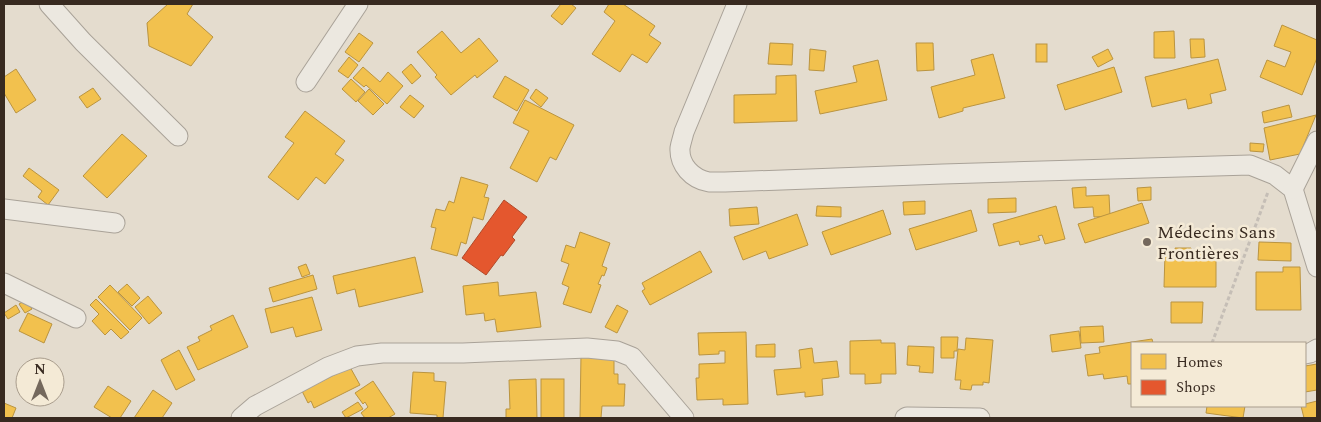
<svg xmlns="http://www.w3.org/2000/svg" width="1321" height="422" font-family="Spectral,serif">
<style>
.homes{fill:#f2c14e;stroke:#ba9440}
.shops{fill:#e4572e;stroke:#b04a2a}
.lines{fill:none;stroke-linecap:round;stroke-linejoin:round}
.minor-casing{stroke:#a9a298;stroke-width:21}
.path{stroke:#c5beb6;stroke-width:3;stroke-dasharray:4 2.5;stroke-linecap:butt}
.minor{stroke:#ece8e0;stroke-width:19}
.poi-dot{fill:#74685d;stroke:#f4ead6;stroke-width:2}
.labels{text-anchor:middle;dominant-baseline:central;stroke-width:5;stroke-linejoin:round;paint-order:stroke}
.poi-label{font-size:18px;fill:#382a20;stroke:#f4ead6;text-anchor:start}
</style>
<rect width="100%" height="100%" fill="#e4dcce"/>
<!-- homes -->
<g class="homes">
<polygon points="168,4 193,4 187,14 213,37 191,66 149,46 147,23"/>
<polygon points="561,4 571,4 576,8 562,25 551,16"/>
<polygon points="609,4 623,4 655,26 649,35 661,43 647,63 632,54 620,72 592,54 615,21 604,12"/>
<polygon points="1282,25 1317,40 1317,58 1302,95 1260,77 1267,60 1285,67 1291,52 1274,46"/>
<polygon points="442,31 461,53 479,38 498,61 477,78 475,75 451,95 435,77 437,75 417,52"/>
<polygon points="1174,31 1175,58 1154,58 1154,32"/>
<polygon points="359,33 373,43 359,62 345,52"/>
<polygon points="1190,39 1204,39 1205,57 1191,58"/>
<polygon points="770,43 793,44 792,65 768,64"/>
<polygon points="916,43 933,43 934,70 917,71"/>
<rect x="1036" y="44" width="11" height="18"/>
<polygon points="810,49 826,51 824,71 809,70"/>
<polygon points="1108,49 1113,59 1098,67 1092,57"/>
<polygon points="993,54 1005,98 963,108 963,111 939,118 931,87 975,75 971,60"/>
<polygon points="349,57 358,65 348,78 338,71"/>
<polygon points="1218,59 1226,90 1210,94 1212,103 1188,109 1186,99 1152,107 1145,77"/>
<polygon points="878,60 887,100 820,114 815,91 857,82 853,66"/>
<polygon points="411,64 421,76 412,84 402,72"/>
<polygon points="363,67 380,82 388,72 403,86 387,104 366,85 364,87 353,78"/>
<polygon points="1114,67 1122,92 1065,110 1057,85"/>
<polygon points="16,69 36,100 16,113 4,93 4,77"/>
<polygon points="796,75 797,121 734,123 734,95 776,94 776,76"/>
<polygon points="505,76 529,90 517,111 493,97"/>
<polygon points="351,79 365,92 356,102 342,89"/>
<polygon points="93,88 101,99 87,108 79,97"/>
<polygon points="369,89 384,104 373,115 358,101"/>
<polygon points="536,89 548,98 541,107 530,98"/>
<polygon points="410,95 424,106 414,118 400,107"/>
<polygon points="525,100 574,125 556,160 550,157 537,182 510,168 529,131 513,123"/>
<polygon points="1289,105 1292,117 1264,123 1262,112"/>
<polygon points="305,111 345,141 335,154 344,160 325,184 316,177 298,200 268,177 294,143 285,137"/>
<polygon points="1316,115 1300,154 1270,160 1264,128"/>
<polygon points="122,134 147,156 107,198 83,176"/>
<polygon points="1250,143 1264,144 1263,152 1250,151"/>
<polygon points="29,168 59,190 48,205 38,197 42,191 23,176"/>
<polygon points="461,177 488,185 484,197 489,198 483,220 473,217 466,244 461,242 457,256 431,249 436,228 431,227 436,209 445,211 449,201 454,203"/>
<polygon points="1086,187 1086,196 1109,195 1110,216 1094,217 1093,207 1074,208 1072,188"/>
<polygon points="1151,187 1151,200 1138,201 1137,188"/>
<polygon points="1016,198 1016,212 988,213 988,199"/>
<polygon points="925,201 925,214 904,215 903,202"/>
<polygon points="1142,203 1149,223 1085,243 1078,224"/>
<polygon points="817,206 841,207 841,217 816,216"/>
<polygon points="1056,206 1065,239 1045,244 1042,235 1038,236 1040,240 1020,245 1019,241 999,246 993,224"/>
<polygon points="757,207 759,224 730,226 729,209"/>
<polygon points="883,210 891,234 831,255 822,232"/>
<polygon points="971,210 977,231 916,250 909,229"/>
<polygon points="797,214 808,245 769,259 766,251 743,260 734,237"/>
<polygon points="580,232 610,243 602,266 607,268 604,276 602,275 598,284 601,285 591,313 563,304 569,287 562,284 569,264 561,261 566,245 575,248"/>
<polygon points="1259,242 1291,243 1291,261 1258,260"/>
<polygon points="1175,248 1191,248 1191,253 1216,253 1216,287 1164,287 1165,253 1175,253"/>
<polygon points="700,251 712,272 650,305 642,291 645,289 642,283"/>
<polygon points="415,257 423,292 359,307 355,289 337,294 333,276"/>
<polygon points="306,264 310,274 302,277 298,267"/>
<polygon points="1283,267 1300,267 1301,310 1256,310 1256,272 1283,272"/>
<polygon points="313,275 317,289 273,302 269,288"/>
<polygon points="498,282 499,296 536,292 541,327 497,332 495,319 485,321 484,313 466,315 463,286"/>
<polygon points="127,284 140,298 132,306 118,292"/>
<polygon points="110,285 142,318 130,330 98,297"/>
<polygon points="148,296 162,313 149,324 135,307"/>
<polygon points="312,297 322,330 296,337 293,327 271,333 265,309"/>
<polygon points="96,299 129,332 121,339 111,329 105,335 92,321 99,314 90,305"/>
<polygon points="26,300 32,309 25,313 19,304"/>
<polygon points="1171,302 1203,302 1202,323 1171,323"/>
<polygon points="16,305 20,312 8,319 4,313"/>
<polygon points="617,305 628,311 617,333 605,327"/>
<polygon points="28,313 52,324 44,343 19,331"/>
<polygon points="233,315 248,347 198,370 187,347 200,341 198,337 212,330 210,326"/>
<polygon points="1103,326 1104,342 1081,343 1080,327"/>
<polygon points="1079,331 1081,348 1052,352 1050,335"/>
<polygon points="746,332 748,404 723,405 723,399 697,400 696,378 699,378 699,364 725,363 725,351 719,351 719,354 699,355 698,333"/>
<polygon points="941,337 958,337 957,351 954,351 954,358 941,358"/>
<polygon points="966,338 993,340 989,383 983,382 983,385 972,385 971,390 960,389 961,380 955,380 958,349 965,350"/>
<polygon points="1152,339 1153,343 1132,343 1132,384 1128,384 1127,376 1104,379 1103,374 1088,376 1085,355 1100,353 1099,347"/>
<polygon points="881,340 881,343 895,343 896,374 881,374 881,383 865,384 865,374 850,374 850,341"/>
<polygon points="775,344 775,357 756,357 756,345"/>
<polygon points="908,346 934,347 933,373 919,372 920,366 907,365"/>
<polygon points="812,348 814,363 837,361 839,377 822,379 823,395 805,397 805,392 777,395 774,370 801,368 799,350"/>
<polygon points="179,350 195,380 176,390 161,360"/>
<polygon points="581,355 614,356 614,374 618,374 618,384 625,384 624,406 602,406 601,418 580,418"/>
<polygon points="1317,364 1317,390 1305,392 1305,366"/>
<polygon points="350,367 360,385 314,408 311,401 308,403 302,391"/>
<polygon points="413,372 434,373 434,381 446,382 443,418 437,418 437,415 410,413"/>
<polygon points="536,379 537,418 506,418 506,409 510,409 509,380"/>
<rect x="541" y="379" width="23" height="39"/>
<polygon points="373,381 395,414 388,418 365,418 361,413 368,407 365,402 363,404 355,393"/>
<polygon points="108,386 131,401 120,418 112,418 94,407"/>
<polygon points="153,390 172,403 162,418 134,418"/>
<polygon points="1317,401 1317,418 1304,418 1301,406 1305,406 1305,404"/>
<polygon points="358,402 363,409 346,418 342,412"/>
<polygon points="4,403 16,408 12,418 4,418"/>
<polygon points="1207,406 1245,406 1243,418 1206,413"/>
</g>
<!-- shops -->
<polygon class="shops" points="504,200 527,217 512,237 515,240 503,256 501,255 486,275 462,258"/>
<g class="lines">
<!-- minor casing -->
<g class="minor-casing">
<g id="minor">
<polyline points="49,4 83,42 178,136"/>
<path d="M 737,4 L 684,132 C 683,137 681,142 680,148 C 679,165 692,179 709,182 C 714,182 720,182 725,182 L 943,174 L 1250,165 L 1275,175 L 1293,189 L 1317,267"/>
<polyline points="306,82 358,4"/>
<polyline points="1293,189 1317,141"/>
<polyline points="4,209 115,223"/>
<polyline points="4,283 76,318"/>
<polyline points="1305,354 1310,353 1317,349"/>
<polyline points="241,418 255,406 328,367 357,356 382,353 463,353 587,348 617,351 632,357 684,418"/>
<polyline points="905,418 907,417 980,418"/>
</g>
</g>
<!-- path -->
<polyline class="path" points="1212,343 1268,192"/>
<!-- minor -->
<use href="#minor" class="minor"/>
</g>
<!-- markers -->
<circle class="poi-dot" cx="1147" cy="242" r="5"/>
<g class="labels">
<!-- poi labels -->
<g class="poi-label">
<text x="1157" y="232">Médecins Sans<tspan x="1157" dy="21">Frontières</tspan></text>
</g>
</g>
<!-- border -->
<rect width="1321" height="422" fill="none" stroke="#382a20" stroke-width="10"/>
<!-- legend -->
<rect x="1131" y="342" width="175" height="65" fill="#f4ead6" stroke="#a99d8d"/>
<rect x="1141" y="354" width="25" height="15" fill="#f2c14e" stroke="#a99d8d"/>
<text x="1176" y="367" font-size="15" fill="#382a20">Homes</text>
<rect x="1141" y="380" width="25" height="15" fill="#e4572e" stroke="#a99d8d"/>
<text x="1176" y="392" font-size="15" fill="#382a20">Shops</text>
<!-- north arrow -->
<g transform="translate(40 382)"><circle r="24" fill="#f4ead6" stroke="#a99d8d"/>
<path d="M0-4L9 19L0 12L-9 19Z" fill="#74685d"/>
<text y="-8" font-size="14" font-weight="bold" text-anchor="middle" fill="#382a20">N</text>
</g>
</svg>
